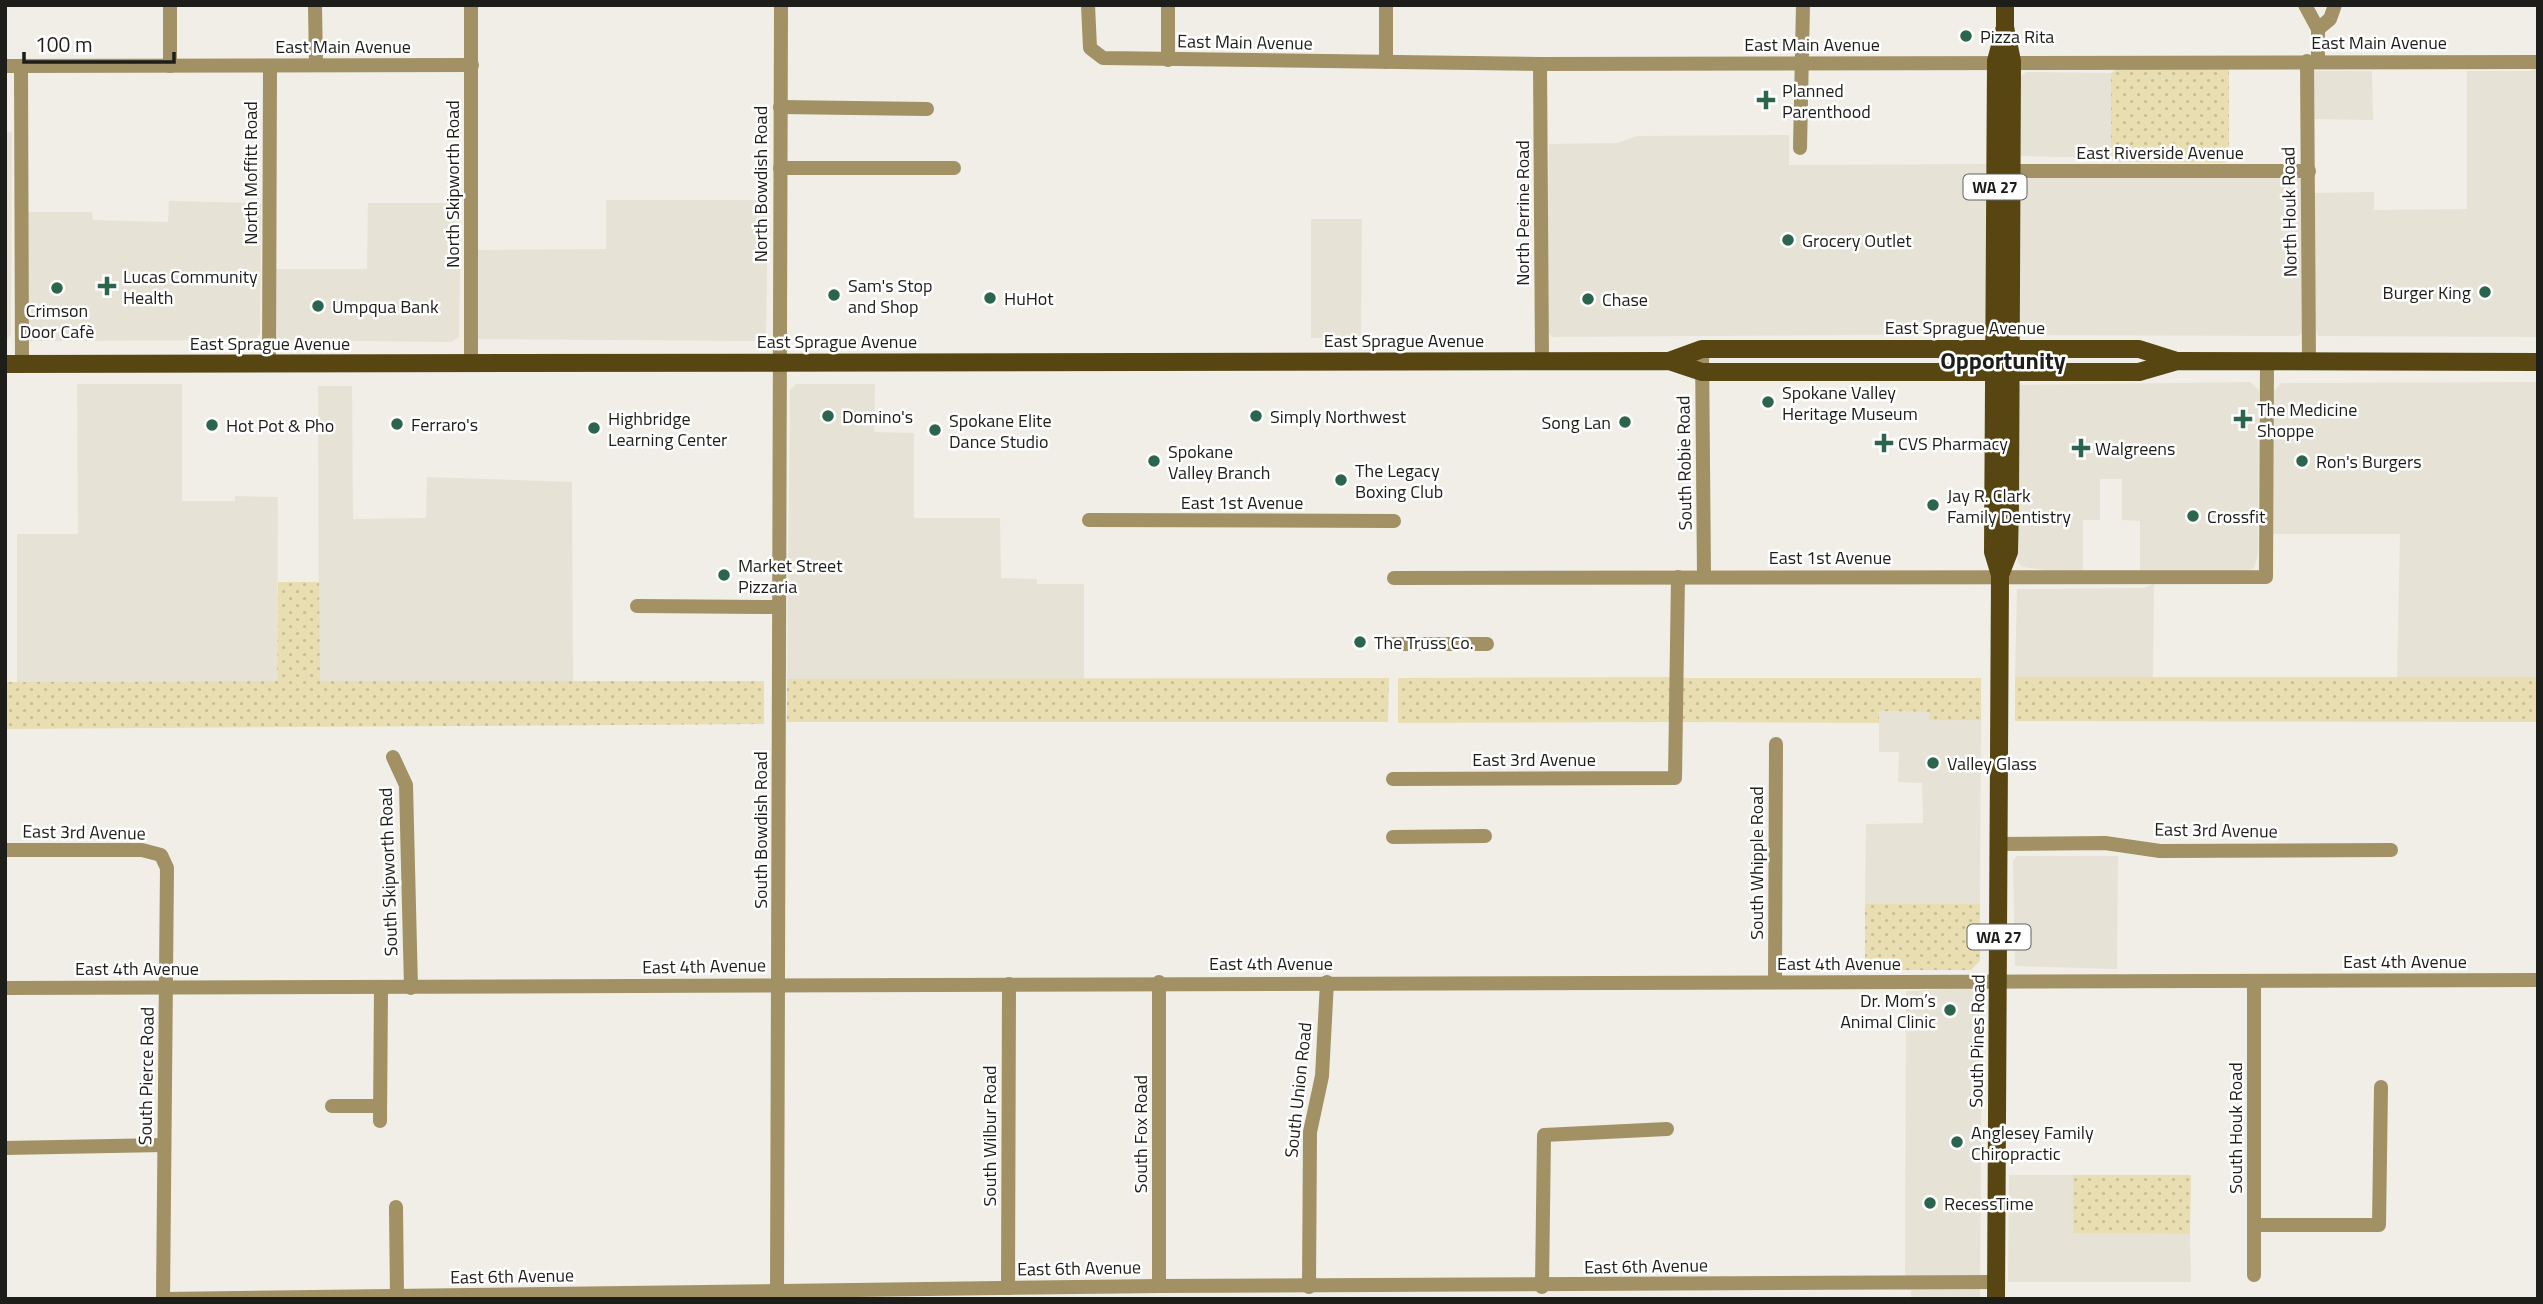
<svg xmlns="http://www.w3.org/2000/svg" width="2543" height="1304" font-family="'Titillium Web',sans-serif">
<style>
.built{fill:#e6e2d5}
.grass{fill:url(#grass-dots)}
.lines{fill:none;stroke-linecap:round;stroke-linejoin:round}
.minor{stroke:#a19164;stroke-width:14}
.major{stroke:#574611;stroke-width:18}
.poi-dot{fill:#2b654e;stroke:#fff;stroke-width:2.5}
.labels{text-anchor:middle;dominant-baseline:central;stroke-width:5;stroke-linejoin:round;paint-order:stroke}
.shield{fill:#fff;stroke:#61615f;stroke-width:2}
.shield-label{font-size:16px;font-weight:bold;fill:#1d1d1a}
.poi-label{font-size:18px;fill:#1d1d1a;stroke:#fff;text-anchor:start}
.street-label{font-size:18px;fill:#1d1d1a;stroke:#fff}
.district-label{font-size:24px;font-weight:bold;fill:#1d1d1a;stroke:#fff}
</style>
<defs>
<pattern id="grass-dots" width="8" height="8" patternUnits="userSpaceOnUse" patternTransform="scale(1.75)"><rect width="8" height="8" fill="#e8deb1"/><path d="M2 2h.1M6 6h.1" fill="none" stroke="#c7be98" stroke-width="1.8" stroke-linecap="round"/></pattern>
</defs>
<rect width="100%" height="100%" fill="#f0eee7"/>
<!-- built -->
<g class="built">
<polygon points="2538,67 2538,337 2318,336 2313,321 2313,193 2374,192 2374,210 2467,209 2467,71 2531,71"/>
<polygon points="2314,71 2372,71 2373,120 2313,119"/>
<polygon points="2026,72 2111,73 2111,158 2021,156 2019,78"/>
<polygon points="5,132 12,132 11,334 5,342"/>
<polygon points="1789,135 1789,165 1986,164 1985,328 1975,334 1552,337 1546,329 1549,144 1617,143 1637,136"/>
<polygon points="2085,174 2295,176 2301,179 2302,333 2298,336 2026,335 2017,325 2018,187 2028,178 2064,178"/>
<polygon points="606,200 768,200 766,336 760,341 476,339 474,250 606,249"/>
<polygon points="169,201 261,203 260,333 256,340 27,341 24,212 92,212 93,220 168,222"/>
<polygon points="368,203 461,203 459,337 451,342 278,340 275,337 273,269 367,269"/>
<polygon points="1311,219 1362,219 1361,339 1311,338"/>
<polygon points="2250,382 2259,390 2258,555 2254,568 2247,571 2140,571 2140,521 2122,520 2122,479 2100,479 2100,520 2083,520 2083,571 2045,570 2022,567 2018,562 2017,391 2021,385"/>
<polygon points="2538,382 2538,677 2397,677 2400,534 2274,534 2271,530 2272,393 2281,383"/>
<polygon points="77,384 182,384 182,501 235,501 235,496 278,497 277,681 17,682 17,534 78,534"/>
<polygon points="796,384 875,384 874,432 914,433 914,518 1000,518 1001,578 1037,579 1037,584 1084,584 1084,680 787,679 790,390"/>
<polygon points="318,386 352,386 353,519 426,518 427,477 572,482 573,682 319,681"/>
<polygon points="2154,584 2153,677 2015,678 2017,589 2144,588"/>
<polygon points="1879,711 1929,712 1930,720 1981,720 1980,904 1865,904 1866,824 1923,823 1922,783 1898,782 1899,752 1879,752"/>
<polygon points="2017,856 2118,856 2117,969 2015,966 2013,860"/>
<polygon points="1974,988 1982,996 1980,1299 1911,1299 1911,1290 1905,1289 1906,991"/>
<polygon points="2009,1175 2073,1175 2073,1233 2190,1234 2191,1282 2008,1282"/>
</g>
<!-- grass -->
<g class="grass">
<polygon points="2229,64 2229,159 2225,163 2118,162 2111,158 2111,73 2119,68"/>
<polygon points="278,582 319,582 320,681 764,681 764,724 5,729 5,682 277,681"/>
<polygon points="1671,677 1670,722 1398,723 1398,678"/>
<polygon points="2015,677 2538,677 2538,722 2015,721"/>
<polygon points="1389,678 1388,722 787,722 787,679"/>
<polygon points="1681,678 1981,678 1981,720 1929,720 1929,712 1879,711 1879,723 1681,722"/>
<polygon points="1865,904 1980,904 1980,961 1971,970 1865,970"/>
<polygon points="2073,1175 2191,1175 2190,1234 2073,1233"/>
</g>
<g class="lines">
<!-- minor -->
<g class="minor">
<polyline points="315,5 316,65"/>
<polyline points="1088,5 1090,48 1103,58 1540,64 2538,62"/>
<polyline points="2305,5 2318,29 2318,61"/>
<polyline points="2318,29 2330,19 2335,5"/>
<polyline points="1168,60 1168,5"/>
<polyline points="2307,61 2309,362"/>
<polyline points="1386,62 1386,5"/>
<polyline points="1540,64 1542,361"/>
<polyline points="5,66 472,65"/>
<polyline points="21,66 22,364"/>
<polyline points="170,66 170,5"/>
<polyline points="780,107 927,109"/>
<polyline points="1800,148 1803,5"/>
<polyline points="780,168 954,168"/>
<polyline points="2011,171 2309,171"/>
<polyline points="1702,349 1704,577"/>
<polyline points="471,363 471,5"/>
<polyline points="269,364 270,66"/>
<polyline points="1089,520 1394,521"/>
<polyline points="1394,578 2266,577 2267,361"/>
<polyline points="637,606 779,607"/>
<polyline points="1394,644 1487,644"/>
<polyline points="393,757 406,785 411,988"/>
<polyline points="1393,779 1675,778 1678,577"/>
<polyline points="1393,837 1485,836"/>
<polyline points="1999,844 2105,843 2160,851 2391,850"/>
<polyline points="5,850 142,850 161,855 167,868 163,1299"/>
<polyline points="1775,982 1776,744"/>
<polyline points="5,988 2538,980"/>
<polyline points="332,1106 380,1106"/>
<polyline points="380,1121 381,988"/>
<polyline points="5,1148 164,1145"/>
<polyline points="396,1207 397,1296"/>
<polyline points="2254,1225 2379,1225 2381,1087"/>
<polyline points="2254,1275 2254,981"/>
<polyline points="1159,1286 1159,982"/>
<polyline points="1309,1287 1310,1132 1322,1076 1327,982"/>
<polyline points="1542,1287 1544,1135 1667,1129"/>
<polyline points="1008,1288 1009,984"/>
<polyline points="164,1299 1159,1286 1996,1282"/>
<polyline points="777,1299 781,5"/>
</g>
<!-- major -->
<g class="major">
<polyline points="1669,361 1702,349 2139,349 2177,361"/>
<polyline points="5,364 1669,361 1702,372 2139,372 2177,361 2538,362"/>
<polyline points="2000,575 2009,552 2010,505 2012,61 2005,27 2005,5"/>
<polyline points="1996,1299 2000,575 1993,552 1996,61 2005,27"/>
</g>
</g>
<!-- markers -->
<g class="poi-dot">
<circle cx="1966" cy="36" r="7"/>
<path d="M1762.5 89.5h7v7h7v7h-7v7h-7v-7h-7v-7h7z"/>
<circle cx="1788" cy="240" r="7"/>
<path d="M103.5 275.5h7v7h7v7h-7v7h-7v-7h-7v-7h7z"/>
<circle cx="57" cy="288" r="7"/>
<circle cx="2485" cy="292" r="7"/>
<circle cx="834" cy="295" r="7"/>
<circle cx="990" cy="298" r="7"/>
<circle cx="1588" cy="299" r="7"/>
<circle cx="318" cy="306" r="7"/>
<circle cx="1768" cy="402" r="7"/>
<circle cx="828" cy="416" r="7"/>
<circle cx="1256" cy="416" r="7"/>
<path d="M2239.5 408.5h7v7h7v7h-7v7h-7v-7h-7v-7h7z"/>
<circle cx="1625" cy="422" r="7"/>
<circle cx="397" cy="424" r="7"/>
<circle cx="212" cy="425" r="7"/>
<circle cx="594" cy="428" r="7"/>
<circle cx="935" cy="430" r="7"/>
<path d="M1880.5 432.5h7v7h7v7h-7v7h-7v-7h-7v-7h7z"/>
<path d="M2077.5 437.5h7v7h7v7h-7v7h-7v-7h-7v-7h7z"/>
<circle cx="1154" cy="461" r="7"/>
<circle cx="2302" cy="461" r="7"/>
<circle cx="1341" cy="480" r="7"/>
<circle cx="1933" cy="505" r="7"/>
<circle cx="2193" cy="516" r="7"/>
<circle cx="724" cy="575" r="7"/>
<circle cx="1360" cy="642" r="7"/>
<circle cx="1933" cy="763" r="7"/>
<circle cx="1950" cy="1010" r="7"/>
<circle cx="1957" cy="1142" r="7"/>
<circle cx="1930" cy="1203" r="7"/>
</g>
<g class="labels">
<!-- shield labels -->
<g class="shield">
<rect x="1963.5" y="174.5" width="63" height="25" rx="5"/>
<rect x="1967.5" y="924.5" width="63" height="25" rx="5"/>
</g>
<g class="shield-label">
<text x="1995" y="187">WA 27</text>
<text x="1999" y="937">WA 27</text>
</g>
<!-- poi labels -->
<g class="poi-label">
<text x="1980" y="36">Pizza Rita</text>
<text x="1782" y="90">Planned<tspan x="1782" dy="21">Parenthood</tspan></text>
<text x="1802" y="240">Grocery Outlet</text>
<text x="123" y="276">Lucas Community<tspan x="123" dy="21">Health</tspan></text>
<text x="848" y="285">Sam's Stop<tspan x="848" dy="21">and Shop</tspan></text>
<text x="2471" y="292" text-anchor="end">Burger King</text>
<text x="1004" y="298">HuHot</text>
<text x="1602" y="299">Chase</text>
<text x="332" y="306">Umpqua Bank</text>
<text x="57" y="310" text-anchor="middle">Crimson<tspan x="57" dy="21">Door Cafè</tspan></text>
<text x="1782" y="392">Spokane Valley<tspan x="1782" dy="21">Heritage Museum</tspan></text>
<text x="2257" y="409">The Medicine<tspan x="2257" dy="21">Shoppe</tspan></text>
<text x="842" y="416">Domino's</text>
<text x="1270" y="416">Simply Northwest</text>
<text x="608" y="418">Highbridge<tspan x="608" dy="21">Learning Center</tspan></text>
<text x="949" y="420">Spokane Elite<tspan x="949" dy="21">Dance Studio</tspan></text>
<text x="1611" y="422" text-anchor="end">Song Lan</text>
<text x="411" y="424">Ferraro's</text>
<text x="226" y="425">Hot Pot &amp; Pho</text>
<text x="1898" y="443">CVS Pharmacy</text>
<text x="2095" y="448">Walgreens</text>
<text x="1168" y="451">Spokane<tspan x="1168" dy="21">Valley Branch</tspan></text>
<text x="2316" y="461">Ron's Burgers</text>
<text x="1355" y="470">The Legacy<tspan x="1355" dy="21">Boxing Club</tspan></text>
<text x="1947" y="495">Jay R. Clark<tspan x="1947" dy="21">Family Dentistry</tspan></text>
<text x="2207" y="516">Crossfit</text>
<text x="738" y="565">Market Street<tspan x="738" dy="21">Pizzaria</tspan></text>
<text x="1374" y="642">The Truss Co.</text>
<text x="1947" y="763">Valley Glass</text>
<text x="1936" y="1000" text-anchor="end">Dr. Mom’s<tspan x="1936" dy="21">Animal Clinic</tspan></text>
<text x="1971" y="1132">Anglesey Family<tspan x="1971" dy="21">Chiropractic</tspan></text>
<text x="1944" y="1203">RecessTime</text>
</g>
<!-- street labels -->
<g class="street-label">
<text transform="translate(1245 42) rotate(1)">East Main Avenue</text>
<text x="2379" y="42">East Main Avenue</text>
<text x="1812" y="44">East Main Avenue</text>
<text x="343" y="46">East Main Avenue</text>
<text x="2160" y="152">East Riverside Avenue</text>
<text transform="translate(250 173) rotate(-90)">North Moffitt Road</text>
<text transform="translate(452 184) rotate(-90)">North Skipworth Road</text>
<text transform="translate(760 184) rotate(-90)">North Bowdish Road</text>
<text transform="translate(2289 212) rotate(-91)">North Houk Road</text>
<text transform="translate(1522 213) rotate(-90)">North Perrine Road</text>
<text x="1965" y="327">East Sprague Avenue</text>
<text x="1404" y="340">East Sprague Avenue</text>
<text x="837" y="341">East Sprague Avenue</text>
<text x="270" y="343">East Sprague Avenue</text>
<text transform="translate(1684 463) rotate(-91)">South Robie Road</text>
<text x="1242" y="502">East 1st Avenue</text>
<text x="1830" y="557">East 1st Avenue</text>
<text x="1534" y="759">East 3rd Avenue</text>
<text transform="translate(760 830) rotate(-90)">South Bowdish Road</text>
<text transform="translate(2216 830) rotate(1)">East 3rd Avenue</text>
<text transform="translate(84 832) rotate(1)">East 3rd Avenue</text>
<text transform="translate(1756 863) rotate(-90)">South Whipple Road</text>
<text transform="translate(388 872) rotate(-92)">South Skipworth Road</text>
<text x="2405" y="961">East 4th Avenue</text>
<text x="1271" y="963">East 4th Avenue</text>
<text x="1839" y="963">East 4th Avenue</text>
<text transform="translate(704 966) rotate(-1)">East 4th Avenue</text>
<text x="137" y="968">East 4th Avenue</text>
<text transform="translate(1977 1041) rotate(-89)">South Pines Road</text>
<text transform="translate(146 1076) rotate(-89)">South Pierce Road</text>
<text transform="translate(1298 1090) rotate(-84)">South Union Road</text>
<text transform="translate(2235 1128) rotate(-90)">South Houk Road</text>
<text transform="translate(1140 1134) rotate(-90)">South Fox Road</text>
<text transform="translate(989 1136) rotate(-90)">South Wilbur Road</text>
<text transform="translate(1646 1266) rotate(-1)">East 6th Avenue</text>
<text transform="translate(1079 1268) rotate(-1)">East 6th Avenue</text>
<text transform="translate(512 1276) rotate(-1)">East 6th Avenue</text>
</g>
<!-- district labels -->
<g class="district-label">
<text x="2003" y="360">Opportunity</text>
</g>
</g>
<!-- border -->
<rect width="2543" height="1304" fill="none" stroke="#1d1d1a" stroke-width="14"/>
<!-- scale -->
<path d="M24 52v10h150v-10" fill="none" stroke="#1d1d1a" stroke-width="3.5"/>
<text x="35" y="52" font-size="21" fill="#1d1d1a" stroke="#ffffff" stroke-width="5" paint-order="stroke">100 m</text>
</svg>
